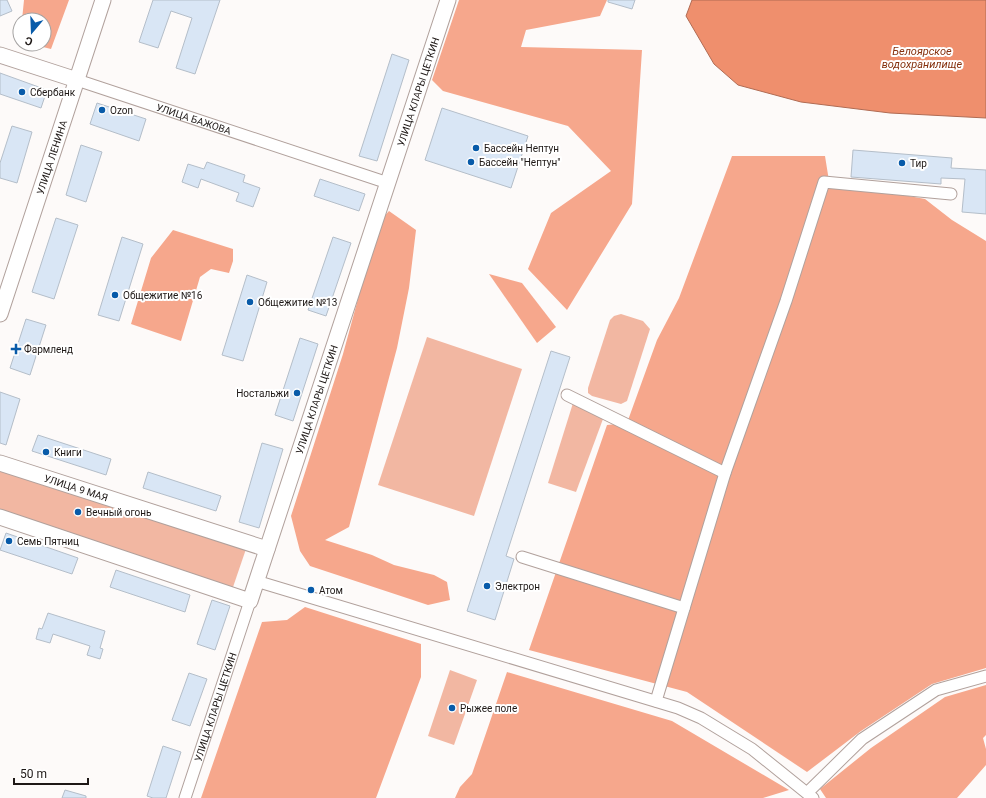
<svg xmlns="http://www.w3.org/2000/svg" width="986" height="798" font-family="Roboto,sans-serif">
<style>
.green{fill:#f2b7a2}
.forest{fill:#f6a78c}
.water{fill:#ef8f6d;stroke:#b06b53}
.building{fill:#d9e6f5;stroke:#b4bec9}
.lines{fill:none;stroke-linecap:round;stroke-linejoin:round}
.street-casing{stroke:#b1a19c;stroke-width:13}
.secondary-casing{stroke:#b1a19c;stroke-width:17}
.street{stroke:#fff;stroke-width:11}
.secondary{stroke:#fff;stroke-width:15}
.poi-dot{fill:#085ba9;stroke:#fff;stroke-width:1.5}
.labels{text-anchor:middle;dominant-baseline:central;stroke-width:4;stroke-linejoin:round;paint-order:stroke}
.street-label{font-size:10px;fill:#1e1816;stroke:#fff}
.poi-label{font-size:10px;fill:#1e1816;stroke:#fff;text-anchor:start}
.water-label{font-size:11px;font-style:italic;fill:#86310e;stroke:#fff}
</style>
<rect width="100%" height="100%" fill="#fdfaf9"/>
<!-- green -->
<g class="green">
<polygon points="621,314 643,321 650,329 627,401 621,404 592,396 588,393 588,388 610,320 614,316"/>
<polygon points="427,337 522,369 474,516 378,485"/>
<polygon points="573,403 603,419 576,492 548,483"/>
<polygon points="0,470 246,549 232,590 0,514"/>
<polygon points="450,670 477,680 454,745 428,736"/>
</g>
<!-- forest -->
<g class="forest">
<polygon points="24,0 69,0 51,49 31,44 44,44 44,20 22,20"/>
<polygon points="459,0 607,0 600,16 526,30 521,47 642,50 632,204 567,310 528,269 551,213 611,171 568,126 443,91 432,80"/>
<polygon points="732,156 825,156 829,181 925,199 952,220 986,241 986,668 932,684 861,731 807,772 687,692 529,650 607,425 627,423 657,340 679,298"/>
<polygon points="389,211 416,230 409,288 397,348 349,527 325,540 372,555 394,565 434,575 447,582 450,600 428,605 310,566 300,551 291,516 343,354 379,222"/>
<polygon points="173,230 233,249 233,261 229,273 211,269 200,277 181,341 131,324 151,258"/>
<polygon points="489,274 522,283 556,327 537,343"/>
<polygon points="305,607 421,644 421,677 376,798 201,798 262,622 287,620"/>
<polygon points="507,672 672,721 789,790 763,798 455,798 460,787 472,774"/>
<polygon points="986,685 986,735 983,738 986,749 986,765 957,798 826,798 820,789 871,748 945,697"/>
</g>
<!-- water -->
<polygon class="water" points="692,0 986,0 986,118 890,113 801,102 738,85 714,64 686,16"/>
<!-- building -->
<g class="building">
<polygon points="0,0 7,0 12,11 0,16"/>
<polygon points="153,0 220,0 195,74 176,68 192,18 171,11 158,48 139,42"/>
<polygon points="608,0 635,0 632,9 608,2"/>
<polygon points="392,54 409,60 377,161 359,156"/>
<polygon points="0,73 47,90 41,108 0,94"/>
<polygon points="97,103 146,119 139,141 90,124"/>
<polygon points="442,108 528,136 511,188 425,160"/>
<polygon points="12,126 32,132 17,183 0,178 0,163"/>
<polygon points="81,145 102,152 86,202 66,195"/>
<polygon points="853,150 952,158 951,168 986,170 986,214 962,212 965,179 941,178 941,184 851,177"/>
<polygon points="207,162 245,175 243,182 260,188 253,207 236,201 239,193 201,179 198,188 182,182 188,164 204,169"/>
<polygon points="320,179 365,194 359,211 314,196"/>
<polygon points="56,218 78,225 54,299 32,292"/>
<polygon points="122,237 143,244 119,321 98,315"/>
<polygon points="333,237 351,243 326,316 308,310"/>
<polygon points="247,275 267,282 243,361 222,355"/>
<polygon points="26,319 46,325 30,375 10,368"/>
<polygon points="300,338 318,344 293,421 275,415"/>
<polygon points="551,351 570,357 506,556 514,559 495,620 467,611"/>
<polygon points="0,392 20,399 6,445 0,443"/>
<polygon points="38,435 111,459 106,475 32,451"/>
<polygon points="262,443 283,449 259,528 239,522"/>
<polygon points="148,472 221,496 216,511 143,488"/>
<polygon points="6,533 78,558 72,574 0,550"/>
<polygon points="116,570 190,595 185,612 110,587"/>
<polygon points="212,600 230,606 215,650 197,644"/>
<polygon points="48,613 105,631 100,648 103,649 100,659 87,655 90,646 53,634 50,643 36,639 39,628 42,629"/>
<polygon points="189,673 207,679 190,726 172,720"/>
<polygon points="163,746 181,752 166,798 153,798 147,796"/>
<polygon points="65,790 86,796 86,798 62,798"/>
</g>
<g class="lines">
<!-- street casing -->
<g class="street-casing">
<g id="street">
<path id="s1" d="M 77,80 L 388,183"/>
<polyline points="567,395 725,473"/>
<polyline points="522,557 684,608"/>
<polyline points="256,581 678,708 701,718 752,749 813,798"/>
<polyline points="656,701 725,473 786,301 824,182 951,194"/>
<polyline points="808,792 862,739 936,690 986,676"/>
<path id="s2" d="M 185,798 L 250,601"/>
</g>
</g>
<!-- secondary casing -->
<g class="secondary-casing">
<g id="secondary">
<polyline points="0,55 77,80"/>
<path id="s3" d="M 0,314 L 103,0"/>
<path id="s4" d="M 0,463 L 267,549"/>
<path id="s5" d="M 0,517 L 250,601 L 448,0"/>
</g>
</g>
<!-- street -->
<use href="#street" class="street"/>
<!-- secondary -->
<use href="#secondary" class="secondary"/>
</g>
<!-- markers -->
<g class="poi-dot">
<circle cx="22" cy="92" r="4"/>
<circle cx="102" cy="110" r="4"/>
<circle cx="476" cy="148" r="4"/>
<circle cx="471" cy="162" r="4"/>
<circle cx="902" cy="163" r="4"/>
<circle cx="115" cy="295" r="4"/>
<circle cx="250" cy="302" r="4"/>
<path d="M14 343h4v4h4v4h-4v4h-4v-4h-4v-4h4z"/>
<circle cx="297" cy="393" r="4"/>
<circle cx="46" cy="452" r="4"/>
<circle cx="78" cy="512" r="4"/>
<circle cx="9" cy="541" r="4"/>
<circle cx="487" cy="586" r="4"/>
<circle cx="311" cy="590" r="4"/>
<circle cx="452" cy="708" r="4"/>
</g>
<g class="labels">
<!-- street labels -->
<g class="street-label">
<text stroke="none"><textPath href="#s5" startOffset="800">УЛИЦА КЛАРЫ ЦЕТКИН</textPath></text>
<text stroke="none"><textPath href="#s1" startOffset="123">УЛИЦА БАЖОВА</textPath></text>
<text stroke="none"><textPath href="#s3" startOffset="165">УЛИЦА ЛЕНИНА</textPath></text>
<text stroke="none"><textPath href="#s5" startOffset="476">УЛИЦА КЛАРЫ ЦЕТКИН</textPath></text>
<text stroke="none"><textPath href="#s4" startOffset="80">УЛИЦА 9 МАЯ</textPath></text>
<text stroke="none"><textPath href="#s2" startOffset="96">УЛИЦА КЛАРЫ ЦЕТКИН</textPath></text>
</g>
<!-- poi labels -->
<g class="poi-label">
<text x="30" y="92">Сбербанк</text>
<text x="110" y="110">Ozon</text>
<text x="484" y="148">Бассейн Нептун</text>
<text x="479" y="162">Бассейн "Нептун"</text>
<text x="910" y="163">Тир</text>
<text x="123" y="295">Общежитие №16</text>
<text x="258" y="302">Общежитие №13</text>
<text x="24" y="349">Фармленд</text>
<text x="289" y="393" text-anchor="end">Ностальжи</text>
<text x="54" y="452">Книги</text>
<text x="86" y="512">Вечный огонь</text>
<text x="17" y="541">Семь Пятниц</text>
<text x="495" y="586">Электрон</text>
<text x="319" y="590">Атом</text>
<text x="460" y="708">Рыжее поле</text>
</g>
<!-- water labels -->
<g class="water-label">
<text x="922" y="51">Белоярское<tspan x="922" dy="13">водохранилище</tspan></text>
</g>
</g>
<!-- north arrow -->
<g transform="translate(32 32) rotate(199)"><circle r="19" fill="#ffffff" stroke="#a5a3a2"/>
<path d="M0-3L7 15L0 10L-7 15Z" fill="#085ba9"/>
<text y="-6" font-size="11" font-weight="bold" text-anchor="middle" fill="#1e1816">С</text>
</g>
<!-- scale -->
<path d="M14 778v6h74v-6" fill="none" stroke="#1e1816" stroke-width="2"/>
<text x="20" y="778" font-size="12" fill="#1e1816" stroke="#ffffff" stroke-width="3" paint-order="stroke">50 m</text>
</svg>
